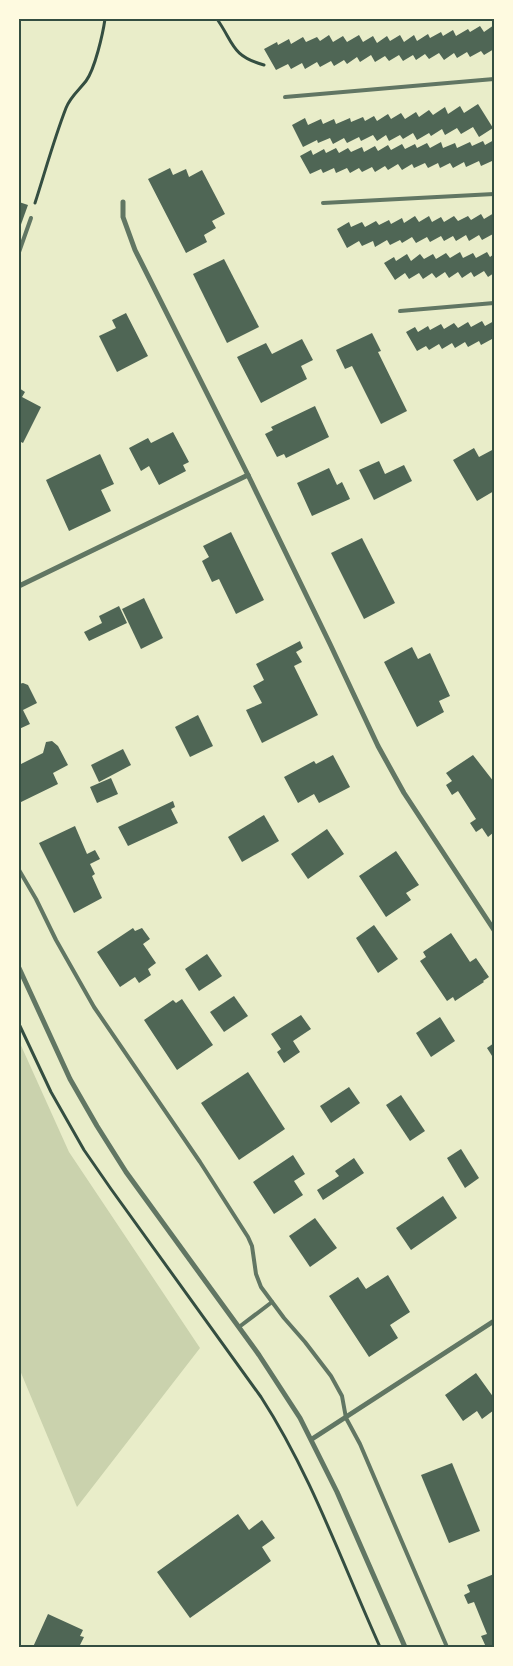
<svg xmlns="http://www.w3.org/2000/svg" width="513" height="1666" font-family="Quicksand,sans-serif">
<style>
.green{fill:#cad2ad}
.building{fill:#4f6655}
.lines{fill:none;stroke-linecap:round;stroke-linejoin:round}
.path{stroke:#344e41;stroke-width:3}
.service{stroke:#617663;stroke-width:4}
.minor{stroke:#617663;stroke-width:5}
.neatline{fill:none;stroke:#344e41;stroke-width:2}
</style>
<rect width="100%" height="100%" fill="#e9edc9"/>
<!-- green -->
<polygon class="green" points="19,1041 69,1152 200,1348 77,1507 19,1368"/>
<!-- building -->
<g class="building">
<polygon points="494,25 494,49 484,55 481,51 470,57 467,52 457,58 454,53 444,60 439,53 429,59 425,54 416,60 413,55 403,61 399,55 389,61 385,56 375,62 371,55 360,62 357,57 347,64 344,60 334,66 331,61 320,67 317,62 305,69 302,63 291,69 288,64 276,70 264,49 277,42 278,45 289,39 291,44 303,37 306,42 317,37 320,41 329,35 333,42 343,36 347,42 359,35 363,42 373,36 377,43 387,36 390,41 400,35 404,42 414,35 417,41 428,34 430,38 441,32 443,36 453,30 456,36 468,29 470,32 480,26 484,32"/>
<polygon points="478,104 493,128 479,137 473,127 461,134 457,128 445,135 442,129 431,136 429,133 417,140 413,133 403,139 400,135 389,141 386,135 377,141 373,135 361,141 359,137 347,143 344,138 333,144 330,138 318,143 317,140 303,147 292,125 305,118 308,125 321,119 323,124 334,119 336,124 350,118 351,122 363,117 365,121 374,116 377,121 388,114 391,119 401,113 405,119 416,112 419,117 429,110 433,115 445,107 448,114 460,106 464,113"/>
<polygon points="494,140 494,164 492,161 481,166 479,161 466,167 464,162 453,168 450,163 440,168 438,163 428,168 425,163 414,168 412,164 402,170 398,164 388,170 385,166 375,172 372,167 362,172 359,168 350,173 347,168 336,173 334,168 323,173 321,169 310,174 300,156 311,150 313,155 324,149 326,153 336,148 339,153 348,148 351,152 362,147 364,152 375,146 378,151 388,145 391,150 402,144 405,149 415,144 417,148 427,143 430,148 441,142 443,148 455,143 457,148 470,142 472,146 483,141 485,145"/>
<polygon points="170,168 173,175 186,169 189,177 202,170 225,214 212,221 216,228 204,235 207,242 186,253 148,179"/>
<polygon points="19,202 28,205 19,230"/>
<polygon points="494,213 494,237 493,234 482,240 479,235 469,241 466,235 456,241 453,236 444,241 441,236 430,242 427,237 416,243 412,237 402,243 400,240 390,245 387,240 375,247 373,241 362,246 359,241 347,248 337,229 349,222 351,227 362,222 365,227 376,221 379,225 389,220 391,224 402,218 404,223 415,216 419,222 429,216 432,222 441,217 444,222 454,216 458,221 468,216 471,220 481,214 484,219"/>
<polygon points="460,252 463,258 473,253 476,258 487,252 490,257 494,254 494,273 488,277 484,271 474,277 471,272 462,278 458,272 449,278 445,272 436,278 432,273 423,279 419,273 409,279 405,273 395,280 384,263 394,257 396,261 407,254 411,261 420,254 424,259 433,254 436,259 446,253 450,258"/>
<polygon points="224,259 259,327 227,343 193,274"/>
<polygon points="126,313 148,356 117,372 99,336 116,328 112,320"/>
<polygon points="482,321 485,326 494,321 494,343 492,339 481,345 479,341 468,347 465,342 455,348 452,343 442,349 439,344 429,350 426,346 417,351 406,332 415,327 418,332 428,326 430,330 441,324 444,329 454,323 458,328 468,322 471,327"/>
<polygon points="372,333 381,351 378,352 407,411 381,424 352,366 345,369 336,350"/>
<polygon points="302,339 313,360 301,366 307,379 261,403 237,357 266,343 272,354"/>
<polygon points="19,388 25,392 22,397 41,407 23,443 19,441"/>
<polygon points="315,406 329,437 286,458 284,454 277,457 265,434 273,430 271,427"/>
<polygon points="173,432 189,462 183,465 186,471 159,485 149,466 141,471 129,448 148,438 151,443"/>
<polygon points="474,448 479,457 494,449 494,491 477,501 453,460"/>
<polygon points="100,454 114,484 101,490 111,511 69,531 46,480"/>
<polygon points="379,461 385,474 404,465 412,481 374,500 359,470"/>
<polygon points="329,468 337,485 342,482 350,499 312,516 297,483"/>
<polygon points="231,532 264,600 236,614 219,579 212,582 202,561 209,557 203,546"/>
<polygon points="362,538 395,603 364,619 331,553"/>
<polygon points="144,598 163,638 141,649 122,609"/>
<polygon points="119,606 127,623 89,641 84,632 102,623 99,616"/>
<polygon points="300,641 303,648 296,652 302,662 294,666 318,715 262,743 246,710 262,703 253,686 264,680 256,664"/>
<polygon points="412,647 418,659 430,653 450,696 439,701 444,712 417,727 384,662"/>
<polygon points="23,683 28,685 37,703 23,710 30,724 19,729 19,684"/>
<polygon points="198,715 213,746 190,757 175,727"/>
<polygon points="52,741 58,746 68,765 53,773 58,784 19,803 19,765 43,753 46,742"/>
<polygon points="123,749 131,765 99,782 91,765"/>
<polygon points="333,755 350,787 319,803 314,794 298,803 284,777 314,761 316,764"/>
<polygon points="473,755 494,782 494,832 488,837 482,828 476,832 470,823 476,819 458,791 452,795 446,785 452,781 446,773"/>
<polygon points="111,778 118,794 97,803 90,787"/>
<polygon points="173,801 175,807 171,809 178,823 128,846 118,827"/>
<polygon points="264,815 279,841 242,862 228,837"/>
<polygon points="75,826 87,854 95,850 100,859 90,864 95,874 92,876 102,898 74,913 39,843"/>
<polygon points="327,829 344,854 308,879 291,854"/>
<polygon points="396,851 419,885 406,893 411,900 386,917 359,876"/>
<polygon points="374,925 398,959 378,973 356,938"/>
<polygon points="133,928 135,931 142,928 150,939 143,944 156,963 148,969 151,975 139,983 135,977 120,987 97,952"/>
<polygon points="451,933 470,962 476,958 489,977 483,981 484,982 455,1001 453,997 447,1001 420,961 426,957 423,952"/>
<polygon points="207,954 222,976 199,991 185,969"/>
<polygon points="234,996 248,1016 224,1032 210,1012"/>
<polygon points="182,999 213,1045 177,1070 144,1020 173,1000 176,1003"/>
<polygon points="301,1015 311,1029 293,1041 300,1052 284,1063 277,1052 281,1049 271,1034"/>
<polygon points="440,1017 455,1041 431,1057 416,1033"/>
<polygon points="494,1043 494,1059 487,1048"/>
<polygon points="248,1072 285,1129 239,1160 201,1103"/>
<polygon points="349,1087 360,1103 331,1123 320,1106"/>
<polygon points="401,1095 425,1131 410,1141 386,1105"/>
<polygon points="461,1149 479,1178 465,1188 447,1158"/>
<polygon points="293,1155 305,1174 294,1181 303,1195 274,1214 253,1182"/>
<polygon points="354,1158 364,1173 323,1200 317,1190 339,1176 335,1171"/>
<polygon points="443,1196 457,1218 411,1250 396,1228"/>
<polygon points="315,1218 337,1248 310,1267 289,1236"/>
<polygon points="388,1275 410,1312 390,1325 398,1338 369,1357 329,1296 358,1277 366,1289"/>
<polygon points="476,1373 494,1398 494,1410 482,1419 477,1411 463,1421 445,1395"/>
<polygon points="452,1463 480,1531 449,1543 421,1475"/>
<polygon points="238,1514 249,1530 262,1520 275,1538 262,1547 271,1561 190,1618 157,1572"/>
<polygon points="494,1574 494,1647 486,1647 481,1636 487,1634 474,1602 468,1604 464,1595 470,1592 467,1585"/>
<polygon points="48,1614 83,1630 80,1636 84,1637 79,1647 33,1647"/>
</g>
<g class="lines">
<!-- path -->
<g class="path">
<path d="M 217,19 C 234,43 231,56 264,65"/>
<path d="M 35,203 C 45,172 54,139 66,108 C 70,97 79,90 86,81 C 95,69 103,33 105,19"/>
<path d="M 19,1024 L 51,1092 L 84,1150 L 111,1189 L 261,1397 C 311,1474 342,1563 380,1647"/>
</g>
<!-- service -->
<g class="service">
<polyline points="285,97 494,79"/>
<polyline points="323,203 494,194"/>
<polyline points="19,252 31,218"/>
<polyline points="400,311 494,303"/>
<polyline points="19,870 36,899 56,940 94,1007 200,1162 248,1237 252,1246 256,1274 261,1287 284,1318 305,1342 331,1376 342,1396 346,1418 360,1444 447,1647"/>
<polyline points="239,1327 272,1302"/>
</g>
<!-- minor -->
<g class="minor">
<polyline points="123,202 123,217 135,250 248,475 330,644 378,746 404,793 494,930"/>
<polyline points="19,586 248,475"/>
<polyline points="19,968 70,1079 97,1126 126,1172 259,1355 300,1418 337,1492 405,1647"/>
<polyline points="312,1439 494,1321"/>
</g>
</g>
<!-- border -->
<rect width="513" height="1666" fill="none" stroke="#fefae0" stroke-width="40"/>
<rect x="20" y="20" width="473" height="1626" class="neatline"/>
</svg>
